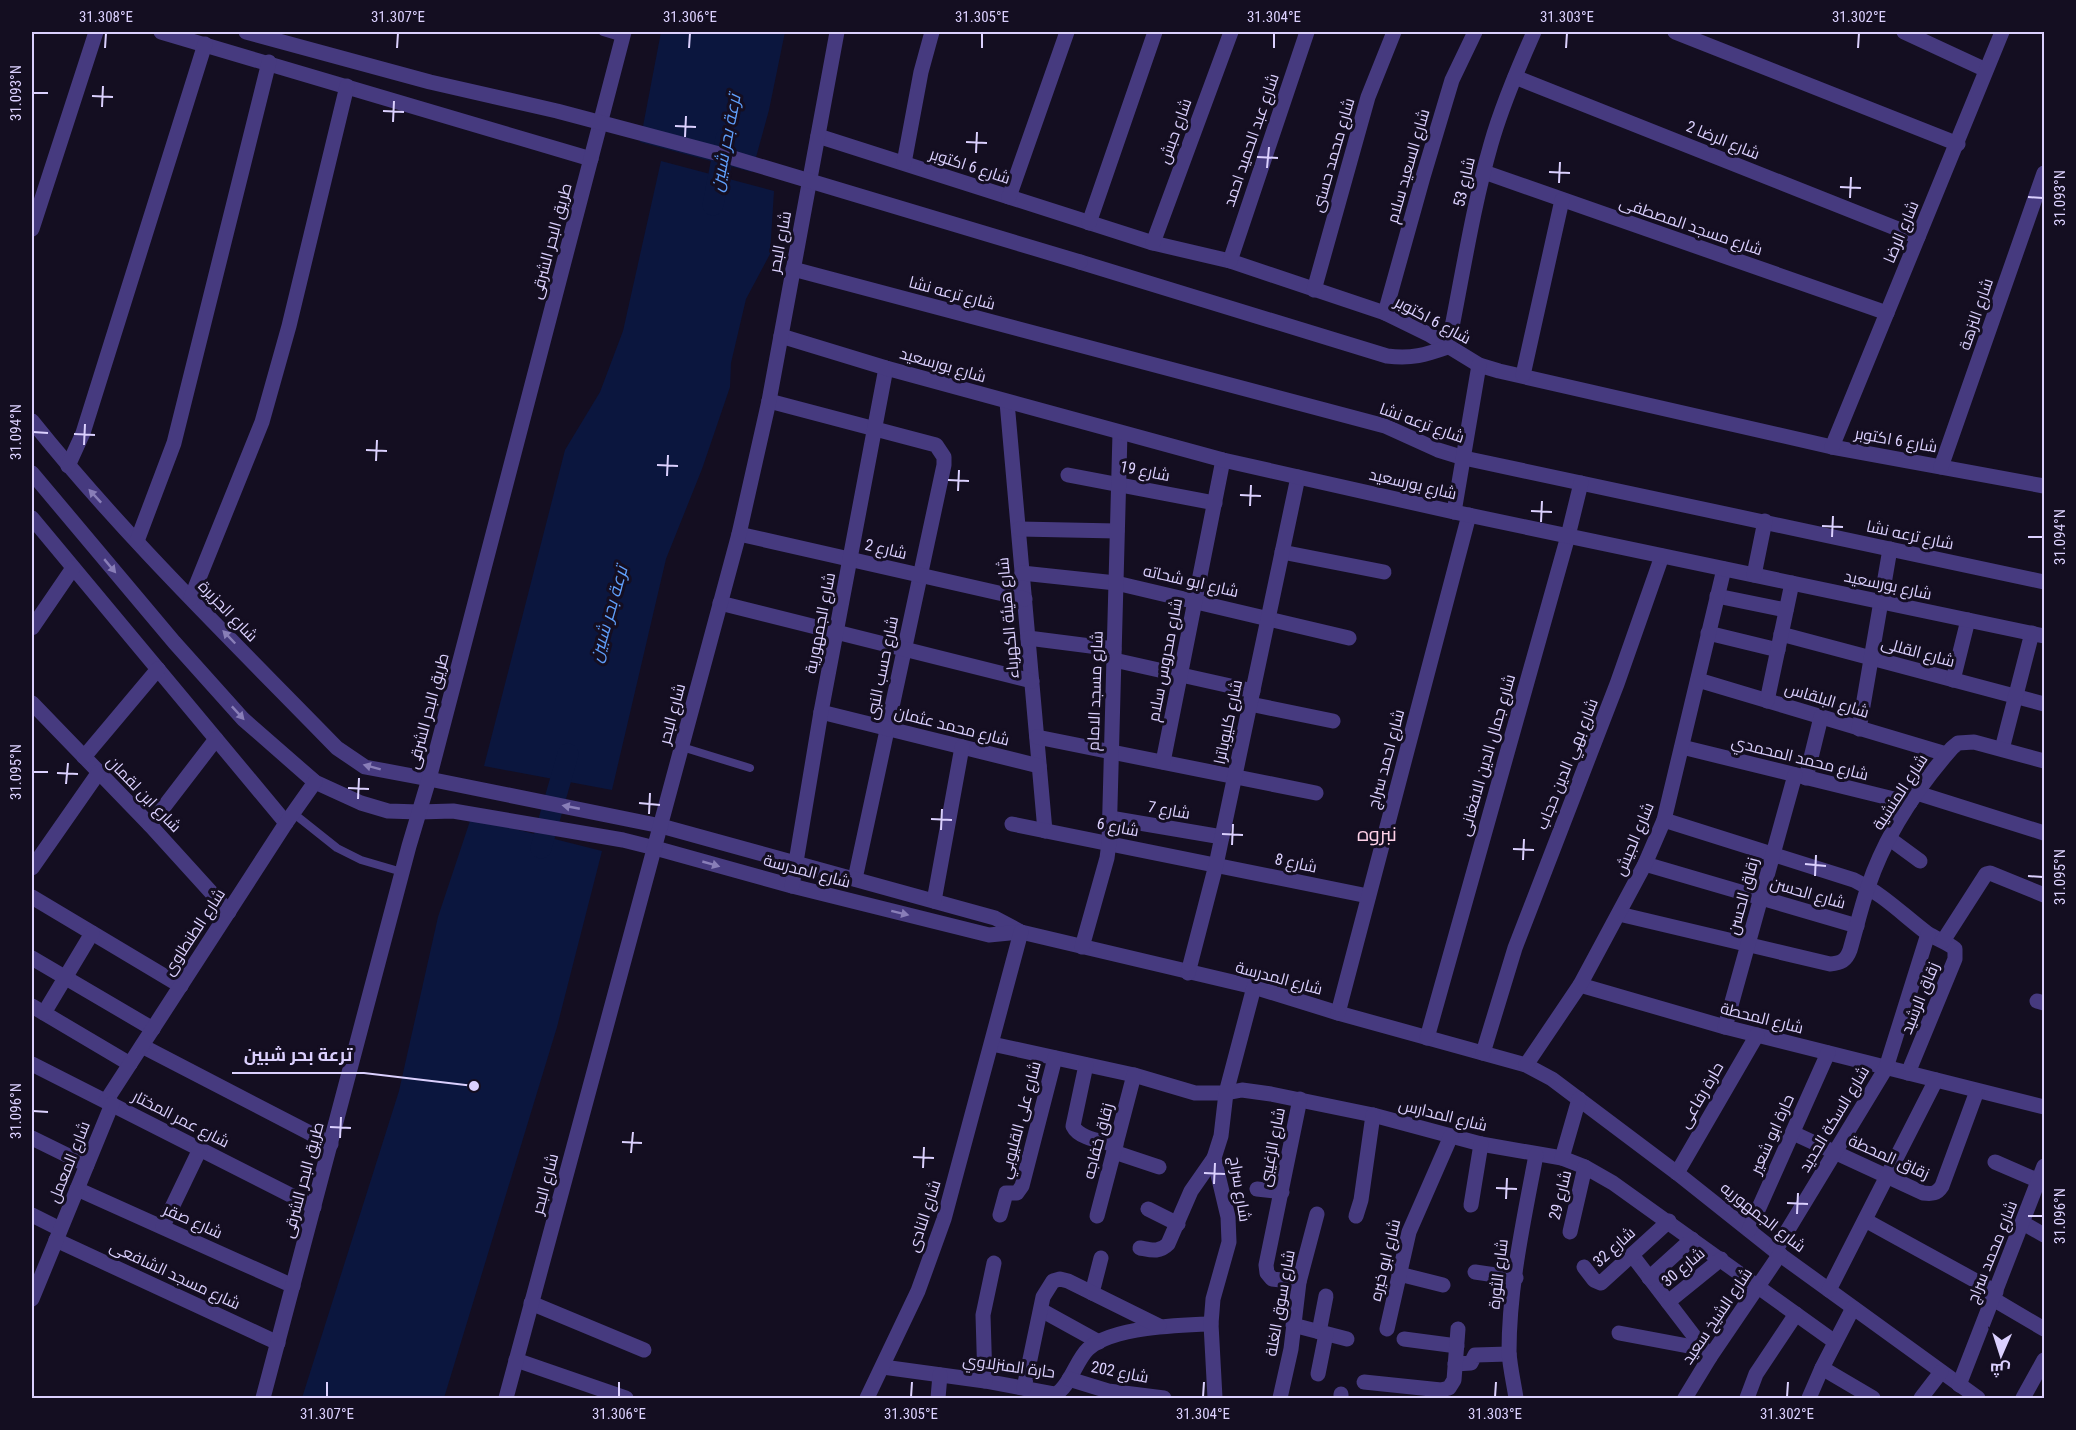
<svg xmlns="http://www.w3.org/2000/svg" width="2076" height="1430" font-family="'Roboto Condensed',Cairo,sans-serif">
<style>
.water{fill:#0b163e}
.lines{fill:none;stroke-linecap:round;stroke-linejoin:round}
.canal{stroke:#0b163e;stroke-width:21}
.service{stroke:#463a7f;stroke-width:8}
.minor{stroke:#463a7f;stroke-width:15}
.tertiary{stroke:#463a7f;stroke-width:15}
.minor-bridge{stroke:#463a7f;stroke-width:15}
.oneway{fill:#897eb8}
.ticks{fill:none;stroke:#dbd0fe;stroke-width:2}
.labels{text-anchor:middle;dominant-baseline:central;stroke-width:6;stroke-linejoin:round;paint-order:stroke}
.street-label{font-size:16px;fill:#dbd0fe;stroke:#140e21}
.water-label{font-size:18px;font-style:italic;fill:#609ffb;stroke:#140e21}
.quarter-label{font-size:20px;fill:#fed1e8;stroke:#140e21}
.leader{fill:none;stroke:#dbd0fe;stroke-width:2}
.callout-dot{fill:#dbd0fe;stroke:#140e21;stroke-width:2}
.callout-label{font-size:18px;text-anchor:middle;font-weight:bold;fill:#dbd0fe;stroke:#140e21;stroke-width:6;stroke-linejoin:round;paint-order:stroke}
.neatline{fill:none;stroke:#dbd0fe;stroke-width:2}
.ticks-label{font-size:15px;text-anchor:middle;fill:#dbd0fe}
</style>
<rect width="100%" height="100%" fill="#140e21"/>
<!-- water -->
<g class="water">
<polygon points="661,32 785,32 769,110 752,172 640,142"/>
<polygon points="661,161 774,191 770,254 746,299 731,363 730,387 702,469 666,559 612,790 484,766 565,450 600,392 623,331"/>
<polygon points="471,818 602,851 557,1027 444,1398 302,1398 399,1091 438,917"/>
</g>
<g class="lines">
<!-- canal -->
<g class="canal">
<polyline points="713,205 726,138"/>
<polyline points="541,848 568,754"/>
</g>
<!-- service -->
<g class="service">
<polyline points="603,32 623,38"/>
<polyline points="682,747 750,768"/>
<polyline points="293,813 337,848 361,860 402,872"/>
</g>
<!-- minor -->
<g class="minor">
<polyline points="161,32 591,159"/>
<polyline points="1675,32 1958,144"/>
<polyline points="1904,32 1986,70"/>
<polyline points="1515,77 1918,237"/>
<polyline points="818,136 1153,243 1230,261 1385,313 1430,335 1479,365 1499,371 1832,447 2044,486"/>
<polyline points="904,163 921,72 932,32"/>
<polyline points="1484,172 1887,313"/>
<polyline points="1009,197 1067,32"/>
<polyline points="1089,223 1155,32"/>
<polyline points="32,229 96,32"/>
<polyline points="1153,243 1231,32"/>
<polyline points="1230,261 1307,32"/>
<path d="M 1080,262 L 1387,356 C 1412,359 1425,355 1448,347 C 1462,279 1472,210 1491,144 C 1502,105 1518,68 1534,32"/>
<polyline points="793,269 1385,426 1438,450 1464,458 2044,582"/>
<polyline points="1314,290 1368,97 1394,32"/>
<polyline points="1385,313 1423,177 1452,80 1475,32"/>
<polyline points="1523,375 1562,200"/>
<polyline points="769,401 936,445 944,457 944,465 855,879"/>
<polyline points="1007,402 1045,831"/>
<path d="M 32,421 C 125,537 233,641 337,748 L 365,767 L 429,779"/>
<polyline points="1832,447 2002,32"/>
<polyline points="68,466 83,433 205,44"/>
<polyline points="1941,467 2044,173"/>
<polyline points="32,473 174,642 243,719 315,782 361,803 388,811 419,812"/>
<polyline points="1068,475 1215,503"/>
<polyline points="1454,512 1479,365"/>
<polyline points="32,518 286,823"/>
<polyline points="1019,529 1117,531"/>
<polyline points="739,534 1025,599"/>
<polyline points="137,541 174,443 269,62"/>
<polyline points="1282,552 1384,572"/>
<polyline points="1022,573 1116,583 1349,638"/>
<polyline points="1717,596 1786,610"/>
<polyline points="191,598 262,422 289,326 347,86"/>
<polyline points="720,603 1032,681"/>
<polyline points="32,628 73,568"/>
<polyline points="1708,633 1778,650"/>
<polyline points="1781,634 2044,704"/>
<polyline points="1028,638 1114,649"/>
<polyline points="1114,660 1253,691"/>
<polyline points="1698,680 1946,754"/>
<polyline points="1953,680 1968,620"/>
<polyline points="1767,701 1792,583"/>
<polyline points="32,703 150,825 229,912"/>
<polyline points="1250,704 1333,721"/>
<polyline points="821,712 1039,766"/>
<polyline points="1859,729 1890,549"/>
<polyline points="1037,737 1316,793"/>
<polyline points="1682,747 1910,803"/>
<polyline points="2002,749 2032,633"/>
<polyline points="84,757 158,669"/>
<polyline points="1163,762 1223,460"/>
<polyline points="1806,778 1821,717"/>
<polyline points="1917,793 2044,833"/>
<polyline points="1110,818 1222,837"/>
<path d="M 1664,820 L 1854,880 C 1883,894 1902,914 1927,933 C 1936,939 1947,942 1955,949 L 1955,959 L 1908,1073"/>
<polyline points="1012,824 1368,896"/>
<polyline points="150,825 216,739"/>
<polyline points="661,826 995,918 1021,932 1254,987 1338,1013 1526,1065 1552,1079 1677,1173 1775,1251 1978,1398"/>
<polyline points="1890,839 1920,861"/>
<polyline points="655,848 792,886 989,935 1021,932"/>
<polyline points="1645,864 1857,926"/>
<polyline points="32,868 99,772"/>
<polyline points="792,886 821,712 886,368"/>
<polyline points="32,897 181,986"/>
<polyline points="934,901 962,747"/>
<path d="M 1619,914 L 1830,964 C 1841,963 1846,961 1850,950 C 1856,929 1861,908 1868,887 C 1885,836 1917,788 1952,748 L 1958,743 L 1974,742 L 2044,761"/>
<polyline points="1943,941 1986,874 1990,873 2044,895"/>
<polyline points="1082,947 1107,858 1109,843 1120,433"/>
<polyline points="32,958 153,1029"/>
<polyline points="1188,973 1216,865 1298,477"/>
<polyline points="1580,985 1725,1027 2044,1107"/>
<polyline points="2037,1001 2044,1003"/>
<polyline points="32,1006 130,1064"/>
<polyline points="44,1013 92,933"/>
<polyline points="1338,1013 1469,515"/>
<polyline points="1725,1027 1795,775"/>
<polyline points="1427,1038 1568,536 1581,483"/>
<polyline points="992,1044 1134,1075 1195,1093 1226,1093 1242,1090 1271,1094 1373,1115 1481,1144 1562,1158 1585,1167 1613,1183 1835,1342"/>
<polyline points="142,1046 331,1144"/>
<polyline points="1483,1053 1515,948 1617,684 1662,556"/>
<polyline points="32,1064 314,1207"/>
<path d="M 1086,1065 L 1073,1126 C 1079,1139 1103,1141 1116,1145"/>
<polyline points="1526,1065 1580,985 1645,864 1664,820 1724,569"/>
<polyline points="106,1101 286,823 315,782"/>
<path d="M 1793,1133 L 1923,1193 C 1932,1194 1937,1194 1942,1186 L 1977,1091"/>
<polyline points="32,1138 87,1165"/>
<polyline points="1114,1152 1159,1167"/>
<polyline points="1562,1158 1579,1099"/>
<polyline points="1995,1162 2039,1181"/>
<polyline points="1677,1173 1757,1035"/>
<polyline points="77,1189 293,1286"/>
<polyline points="1257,1189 1282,1192"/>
<polyline points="1471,1205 1481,1144"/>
<polyline points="1148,1209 1178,1224"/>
<polyline points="32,1215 60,1229"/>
<polyline points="1000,1215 1006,1193 1017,1193 1022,1186 1055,1058"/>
<polyline points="1097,1216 1134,1075"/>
<polyline points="1356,1216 1361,1200 1373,1115"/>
<polyline points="1865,1220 1996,1292"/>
<polyline points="2023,1223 2044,1235"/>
<polyline points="163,1226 200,1149"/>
<polyline points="1749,1230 1828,1053"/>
<polyline points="1570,1232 1585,1167"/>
<polyline points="56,1240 278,1343"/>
<path d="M 1140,1248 C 1151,1250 1159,1253 1168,1244 L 1191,1191 L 1214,1158"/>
<polyline points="1775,1251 1886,1068 1928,934"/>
<polyline points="1632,1255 1710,1357"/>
<polyline points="1584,1267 1594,1280 1601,1283 1669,1221"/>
<polyline points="1475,1272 1516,1278"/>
<polyline points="1399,1274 1443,1285"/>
<polyline points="1649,1278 1692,1239"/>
<polyline points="1299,1282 1272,1279 1267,1273 1266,1265 1300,1099"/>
<polyline points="1829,1290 1936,1080"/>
<polyline points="1092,1293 1101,1258"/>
<polyline points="32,1299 112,1104"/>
<polyline points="1993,1299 2044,1329"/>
<polyline points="1668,1302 1721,1259"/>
<polyline points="531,1303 644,1350"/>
<polyline points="1041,1310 1099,1342"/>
<polyline points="1293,1325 1347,1339"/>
<polyline points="1387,1329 1409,1232 1451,1136"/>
<polyline points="1319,1332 1326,1296"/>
<polyline points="1619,1333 1704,1349"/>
<polyline points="1404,1339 1457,1346"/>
<polyline points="516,1360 626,1398"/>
<polyline points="1455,1364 1471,1363 1475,1355 1509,1354"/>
<path d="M 883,1367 L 985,1381 L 1055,1394 C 1069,1389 1076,1360 1088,1349 C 1112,1327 1179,1325 1211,1324"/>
<polyline points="1822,1368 1873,1398"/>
<polyline points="1318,1374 1326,1334"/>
<polyline points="1069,1379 1108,1391 1164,1398"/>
<polyline points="985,1381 983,1315 994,1263"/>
<polyline points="1364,1382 1441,1390 1449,1388 1454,1380 1458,1329"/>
<polyline points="1959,1385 2044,1166"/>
<polyline points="1024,1388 1043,1297 1053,1281 1060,1279 1068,1281 1159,1326"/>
<polyline points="867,1398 918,1291 944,1219 1021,932"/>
<polyline points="938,1398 940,1375"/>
<polyline points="1215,1398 1211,1324 1213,1299 1229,1242 1228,1217 1214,1158 1221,1136 1226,1093 1254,987"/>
<polyline points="1280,1398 1291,1349 1299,1282 1317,1214"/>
<polyline points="1341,1398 1341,1394"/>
<path d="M 1516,1398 C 1514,1384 1510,1368 1509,1352 C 1509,1286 1524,1219 1536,1155"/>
<polyline points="1685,1398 1710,1357 1780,1254"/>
<polyline points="1747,1398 1756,1374 1796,1314"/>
<polyline points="1809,1398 1822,1368 1853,1308"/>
<polyline points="1921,1398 1941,1372"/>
<polyline points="2023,1398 2044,1360"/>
</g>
<!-- tertiary -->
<g class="tertiary">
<polyline points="781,336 886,368 1223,460 1454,512 2044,636"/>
<polyline points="1754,575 1765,521"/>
<polyline points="429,779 661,826"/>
<polyline points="419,812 453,811 623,840 655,848"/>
<polyline points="263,1398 409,846 429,779 624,32"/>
<polyline points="506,1398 739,534 769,401 837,32"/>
</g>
<!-- minor-bridge -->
<polyline class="minor-bridge" points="246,32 430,82 557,111 723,155 1080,262"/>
</g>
<!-- one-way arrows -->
<defs><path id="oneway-solid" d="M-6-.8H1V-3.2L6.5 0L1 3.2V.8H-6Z" transform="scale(1.5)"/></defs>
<g class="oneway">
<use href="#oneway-solid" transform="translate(95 496) rotate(-133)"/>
<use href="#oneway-solid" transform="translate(110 566) rotate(50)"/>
<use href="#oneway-solid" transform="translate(229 637) rotate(-134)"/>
<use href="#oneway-solid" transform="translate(238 713) rotate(47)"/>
<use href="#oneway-solid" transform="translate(372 767) rotate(-165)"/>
<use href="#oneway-solid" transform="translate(571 807) rotate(-169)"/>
<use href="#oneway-solid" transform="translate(711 864) rotate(16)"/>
<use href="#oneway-solid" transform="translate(900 913) rotate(14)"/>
</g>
<!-- ticks -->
<path class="ticks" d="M 105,48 L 106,33M 397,48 L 398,33M 689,48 L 690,33M 982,48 L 982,33M 1274,48 L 1274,33M 1566,48 L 1567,33M 1858,48 L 1859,33M 33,93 L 48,93M 92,96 L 113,97M 102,107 L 103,86M 383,111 L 404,112M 393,122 L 394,101M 675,126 L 696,127M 685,137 L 686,116M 966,142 L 987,143M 976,153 L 977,132M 1257,157 L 1278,158M 1267,168 L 1269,147M 1549,172 L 1570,173M 1559,183 L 1560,162M 1840,187 L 1861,188M 2028,197 L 2043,198M 1850,198 L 1851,177M 33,432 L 48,433M 74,434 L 95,435M 84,445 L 85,424M 366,450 L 387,451M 376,461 L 377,440M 657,465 L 678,466M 667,476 L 668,455M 948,480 L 969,481M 958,491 L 959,470M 1240,495 L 1261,496M 1250,506 L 1251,485M 1531,511 L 1552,512M 1541,522 L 1542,501M 1822,526 L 1843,527M 1832,537 L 1833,516M 2028,537 L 2043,537M 33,772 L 48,772M 57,773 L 78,774M 66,784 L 68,763M 348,788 L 369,789M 358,799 L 359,778M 639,803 L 660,805M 649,814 L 650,793M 931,819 L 952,820M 941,830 L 942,809M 1222,834 L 1243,835M 1232,845 L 1233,824M 1513,849 L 1534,850M 1523,860 L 1524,839M 1805,864 L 1826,866M 1815,876 L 1816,855M 2028,876 L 2043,877M 33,1111 L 48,1112M 330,1127 L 351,1128M 340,1138 L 341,1117M 622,1142 L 642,1143M 631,1153 L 633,1132M 913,1157 L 934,1158M 923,1168 L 924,1147M 1204,1173 L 1225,1174M 1214,1184 L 1215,1163M 1496,1188 L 1517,1189M 1506,1199 L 1507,1178M 1787,1203 L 1808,1204M 1797,1214 L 1798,1193M 2028,1216 L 2043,1216M 327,1397 L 327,1382M 619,1397 L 619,1382M 911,1397 L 912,1382M 1203,1397 L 1204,1382M 1495,1397 L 1496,1382M 1787,1397 L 1788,1382"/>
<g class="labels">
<!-- street labels -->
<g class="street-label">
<text transform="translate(1175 131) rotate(-70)">شارع حبش</text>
<text transform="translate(1251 140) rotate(-71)">شارع عبد الحميد احمد</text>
<text transform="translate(1723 140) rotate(22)">شارع الرضا 2</text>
<text transform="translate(1333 155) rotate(-74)">شارع محمد حسنى</text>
<text transform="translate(970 166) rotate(18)">شارع 6 اكتوبر</text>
<text transform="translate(1408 166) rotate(-74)">شارع السعيد سلام</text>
<text transform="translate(1464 182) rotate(-77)">شارع 53</text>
<text transform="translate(1691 226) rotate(19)">شارع مسجد المصطفى</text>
<text transform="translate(1901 232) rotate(-67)">شارع الرضا</text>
<text transform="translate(551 241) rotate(-75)">طريق البحر الشرقى</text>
<text transform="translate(780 242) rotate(-79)">شارع البحر</text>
<text transform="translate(952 293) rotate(15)">شارع ترعه نشا</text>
<text transform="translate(1976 314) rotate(-71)">شارع النزهة</text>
<text transform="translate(1433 320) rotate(28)">شارع 6 اكتوبر</text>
<text transform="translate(943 365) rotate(16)">شارع بورسعيد</text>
<text transform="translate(1422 423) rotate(20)">شارع ترعه نشا</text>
<text transform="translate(1896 440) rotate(10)">شارع 6 اكتوبر</text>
<text transform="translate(1145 471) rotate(11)">شارع 19</text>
<text transform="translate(1413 484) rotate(13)">شارع بورسعيد</text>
<text transform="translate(1910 535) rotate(12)">شارع ترعه نشا</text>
<text transform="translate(886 549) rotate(13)">شارع 2</text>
<text transform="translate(1191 581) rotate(13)">شارع ابو شحاته</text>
<text transform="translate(1888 585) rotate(12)">شارع بورسعيد</text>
<text transform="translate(228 611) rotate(46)">شارع الجزيرة</text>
<text transform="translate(1008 618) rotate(-95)">شارع هيئة الكهرباء</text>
<text transform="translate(820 623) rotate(-79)">شارع الجمهورية</text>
<text transform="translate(1918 652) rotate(15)">شارع القللى</text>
<text transform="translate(1165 660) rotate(-79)">شارع محروس سلام</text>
<text transform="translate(882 668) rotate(-78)">شارع حسب النبى</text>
<text transform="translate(1095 691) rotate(-88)">شارع مسجد الامام</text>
<text transform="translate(1827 700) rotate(17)">شارع البلقاس</text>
<text transform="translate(428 711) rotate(-75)">طريق البحر الشرقى</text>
<text transform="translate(672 714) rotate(-75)">شارع البحر</text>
<text transform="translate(1228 722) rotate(-78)">شارع كليوباترا</text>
<text transform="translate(952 726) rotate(14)">شارع محمد عثمان</text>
<text transform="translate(1487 755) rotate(-74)">شارع جمال الدين الافغانى</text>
<text transform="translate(1800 758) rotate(14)">شارع محمد المحمدي</text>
<text transform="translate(1386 759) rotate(-75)">شارع احمد سراج</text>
<text transform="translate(1567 764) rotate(-68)">شارع بهي الدين حجاب</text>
<text transform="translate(1900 792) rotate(-57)">شارع المنشية</text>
<text transform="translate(144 794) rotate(46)">شارع ابن لقمان</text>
<text transform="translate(1169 810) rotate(10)">شارع 7</text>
<text transform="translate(1118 827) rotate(11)">شارع 6</text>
<text transform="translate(1634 839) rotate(-67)">شارع الجيش</text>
<text transform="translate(1296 863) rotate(12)">شارع 8</text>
<text transform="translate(807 871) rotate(15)">شارع المدرسة</text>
<text transform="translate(1808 893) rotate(16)">شارع الحسن</text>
<text transform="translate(1743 896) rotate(-75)">زقاق الحسن</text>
<text transform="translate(194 932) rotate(-57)">شارع الطنطاوى</text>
<text transform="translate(1279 978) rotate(15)">شارع المدرسة</text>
<text transform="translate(1920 998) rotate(-68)">زقاق الرشيد</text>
<text transform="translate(1762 1018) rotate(14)">شارع المحطة</text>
<text transform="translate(1701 1095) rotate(-60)">حارة رفاعى</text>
<text transform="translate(1443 1115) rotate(14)">شارع المدارس</text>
<text transform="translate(181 1119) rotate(27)">شارع عمر المختار</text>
<text transform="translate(1834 1119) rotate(-59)">شارع السكة الحديد</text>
<text transform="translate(1020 1120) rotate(-75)">شارع على القليوبي</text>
<text transform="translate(1772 1134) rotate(-66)">حارة ابو شعير</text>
<text transform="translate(1098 1141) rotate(-75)">زقاق خفاجه</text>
<text transform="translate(1272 1147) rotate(-79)">شارع الزغيبى</text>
<text transform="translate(1889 1157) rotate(24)">زقاق المحطة</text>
<text transform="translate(69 1162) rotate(-68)">شارع المعمل</text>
<text transform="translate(303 1180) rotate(-75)">طريق البحر الشرقى</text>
<text transform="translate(545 1184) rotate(-75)">شارع البحر</text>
<text transform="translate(1240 1189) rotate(81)">شارع سراج</text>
<text transform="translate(1560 1195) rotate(-76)">شارع 29</text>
<text transform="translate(924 1216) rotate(-72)">شارع النادى</text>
<text transform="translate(1763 1217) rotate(38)">شارع الجمهوريه</text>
<text transform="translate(193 1221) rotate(24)">شارع صقر</text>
<text transform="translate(1614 1247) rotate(-42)">شارع 32</text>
<text transform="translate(1992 1252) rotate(-68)">شارع محمد سراج</text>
<text transform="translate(1385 1260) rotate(-76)">شارع ابو خيره</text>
<text transform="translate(1683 1267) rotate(-40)">شارع 30</text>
<text transform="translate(1498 1274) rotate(-83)">شارع الثورة</text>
<text transform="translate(175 1275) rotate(25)">شارع مسجد الشافعى</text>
<text transform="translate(1280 1303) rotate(-80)">شارع سوق الغلة</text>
<text transform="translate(1717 1316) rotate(-56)">شارع الشيخ سعيد</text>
<text transform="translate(1009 1366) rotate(8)">حارة المنزلاوي</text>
<text transform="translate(1120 1372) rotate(11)">شارع 202</text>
</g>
<!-- water labels -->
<g class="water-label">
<text transform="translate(725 143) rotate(-79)">ترعة بحر شبين</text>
<text transform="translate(608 614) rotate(-74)">ترعة بحر شبين</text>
</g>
<!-- quarter labels -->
<g class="quarter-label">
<text x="1377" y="834">نبروه</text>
</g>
</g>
<!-- callouts -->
<path class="leader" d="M474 1086L364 1073H232"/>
<circle class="callout-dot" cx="474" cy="1086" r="6"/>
<g class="callout-label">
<text x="298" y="1061">ترعة بحر شبين</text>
</g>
<!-- border -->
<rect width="2076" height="1430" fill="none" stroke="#140e21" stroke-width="66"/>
<!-- north arrow -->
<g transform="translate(2001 1355) rotate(183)" stroke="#140e21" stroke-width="4.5" paint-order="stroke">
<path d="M0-4.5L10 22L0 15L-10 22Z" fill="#dbd0fe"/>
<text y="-9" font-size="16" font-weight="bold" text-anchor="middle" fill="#dbd0fe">ش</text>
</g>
<rect x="33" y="33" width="2010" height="1364" class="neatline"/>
<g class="ticks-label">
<text x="106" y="22">31.308°E</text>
<text x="398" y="22">31.307°E</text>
<text x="690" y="22">31.306°E</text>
<text x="982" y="22">31.305°E</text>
<text x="1274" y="22">31.304°E</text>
<text x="1567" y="22">31.303°E</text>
<text x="1859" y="22">31.302°E</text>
<text transform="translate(16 93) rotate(-90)" y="5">31.093°N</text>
<text transform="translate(2060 198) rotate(-90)" y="5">31.093°N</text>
<text transform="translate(16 432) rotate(-90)" y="5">31.094°N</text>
<text transform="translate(2060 537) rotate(-90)" y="5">31.094°N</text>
<text transform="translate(16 772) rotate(-90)" y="5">31.095°N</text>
<text transform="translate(2060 877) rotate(-90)" y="5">31.095°N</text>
<text transform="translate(16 1111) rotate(-90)" y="5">31.096°N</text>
<text transform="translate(2060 1216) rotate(-90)" y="5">31.096°N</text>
<text x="327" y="1419">31.307°E</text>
<text x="619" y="1419">31.306°E</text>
<text x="911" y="1419">31.305°E</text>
<text x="1203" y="1419">31.304°E</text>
<text x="1495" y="1419">31.303°E</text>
<text x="1787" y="1419">31.302°E</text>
</g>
</svg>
